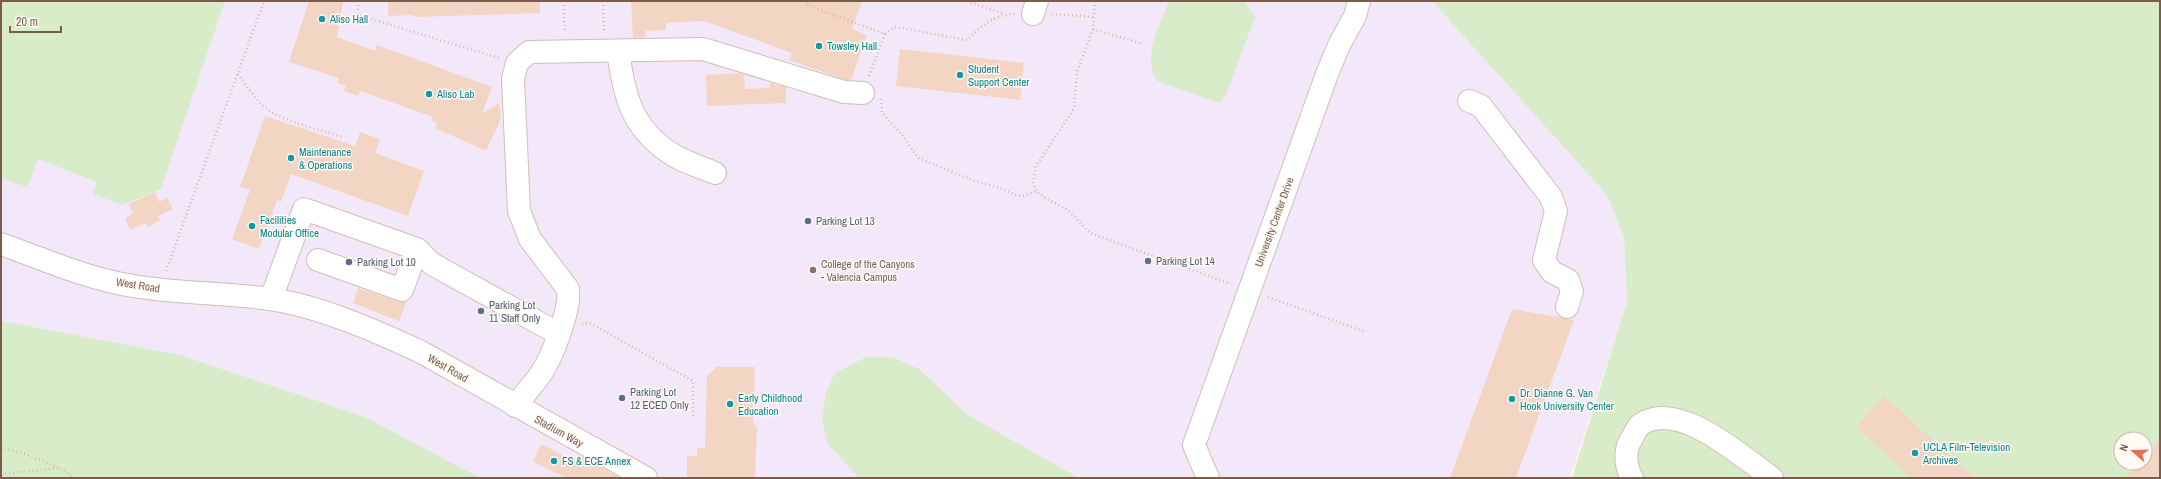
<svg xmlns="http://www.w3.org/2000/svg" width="2161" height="479" font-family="'Archivo Narrow',sans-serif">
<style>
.education{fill:#f3e8fa}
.green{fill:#d8ecc9;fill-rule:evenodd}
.building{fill:#f3d5c3}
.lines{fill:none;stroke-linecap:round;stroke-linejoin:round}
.minor-casing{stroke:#d1beb0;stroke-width:24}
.path{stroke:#d9b8a5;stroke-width:2.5;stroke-dasharray:1 3;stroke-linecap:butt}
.minor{stroke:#fff;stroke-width:22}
.culture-dot{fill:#0f9aa8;stroke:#fffaf3;stroke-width:1.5}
.service-dot{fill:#5c6f8a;stroke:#fffaf3;stroke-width:1.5}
.education-dot{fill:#8d6e63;stroke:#fffaf3;stroke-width:1.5}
.labels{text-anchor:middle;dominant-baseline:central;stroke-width:3;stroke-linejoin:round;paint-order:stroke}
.culture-label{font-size:11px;fill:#0d838f;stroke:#fffaf3;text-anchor:start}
.service-label{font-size:11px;fill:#4e5e75;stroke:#fffaf3;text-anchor:start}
.street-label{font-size:11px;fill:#7a5c4d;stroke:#fffaf3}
.education-label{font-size:11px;fill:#785e54;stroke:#fffaf3;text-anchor:start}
</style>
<rect width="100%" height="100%" fill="#fdf6ec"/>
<!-- education -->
<polygon class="education" points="1,1 1432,1 1607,195 1624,237 1627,302 1570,478 1,478"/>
<!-- green -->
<g class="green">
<polygon points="1,1 225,1 161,189 122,205 93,194 97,182 38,159 27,187 1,178"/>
<path d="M 1169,1 L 1244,1 L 1255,17 L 1225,97 L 1219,103 L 1157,81 C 1142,56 1159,27 1169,1 Z"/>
<path d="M 1432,1 L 2160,1 L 2160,478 L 1572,478 L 1627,302 L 1624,237 L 1607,195 ZM 2121,439 L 2145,439 L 2145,463 L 2121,463 Z"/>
<polygon points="1,321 180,355 365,417 480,478 1,478"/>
<polygon points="866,357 892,357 919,369 969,416 1079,478 859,478 828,444 822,420 826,393 835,373"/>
</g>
<!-- building -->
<g class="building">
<polygon points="309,1 343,1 337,37 375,51 377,45 492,87 482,114 499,103 501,119 486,151 435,128 437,123 432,121 433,117 360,91 358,96 344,91 346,86 338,83 339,78 289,62"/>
<polygon points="388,1 540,1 540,13 415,17 411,15 388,16"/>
<polygon points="631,1 862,1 852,29 867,35 851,80 846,80 789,60 792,53 704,21 666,23 666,30 645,31 646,37 633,38"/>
<polygon points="900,49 1024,63 1020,100 896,86"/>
<polygon points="740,73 744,75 745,89 770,88 770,83 786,87 786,103 707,106 706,75"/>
<polygon points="265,116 355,146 360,132 380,139 375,153 424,171 408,216 291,174 281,202 277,200 259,249 232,239 250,190 240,187"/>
<polygon points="155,192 159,202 167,198 173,209 158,216 160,220 148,227 146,223 130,230 125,218 133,214 129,204"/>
<polygon points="358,288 398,302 406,302 399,321 353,303"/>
<polygon points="1512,309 1574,320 1516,478 1450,478"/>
<polygon points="717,367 755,367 753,423 757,427 755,478 687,477 687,456 697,456 697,448 705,448 707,376"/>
<polygon points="1884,396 1975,478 1912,478 1856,427"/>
<polygon points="2160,439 2160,478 2125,478 2139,463 2145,463 2145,456"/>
<polygon points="541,444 579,463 583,457 620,478 567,478 533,462"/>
</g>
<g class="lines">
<!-- minor casing -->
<g class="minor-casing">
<g id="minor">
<polyline points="1033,14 1037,1"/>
<path d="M 618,51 C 624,95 631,127 670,153 C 683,162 701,167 715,173"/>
<polyline points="1469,101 1481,106 1551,197 1556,211 1544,260 1552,272 1568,280 1572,291 1567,307"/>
<path d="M 1,244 C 40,258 81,276 122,284 C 170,294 221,292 270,299 C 319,306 376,331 421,352 L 646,478"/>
<polyline points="318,260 402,290 417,249"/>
<polyline points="271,299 304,209 417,249 432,264 559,334"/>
<path d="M 515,406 C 523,396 532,386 540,375 C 552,358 571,309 568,289 L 530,239 L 519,211 L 513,79 L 517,63 L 529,52 L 703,49 L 844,92 L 863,93"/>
<polyline points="1208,478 1194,445 1327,74 1339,45 1355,16 1359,1"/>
<path d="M 1632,478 C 1625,466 1624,449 1632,438 C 1634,434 1637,428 1640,425 C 1678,398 1742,457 1772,478"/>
</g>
</g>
<!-- path -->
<g class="path">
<polyline points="358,1 358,15 499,58"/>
<polyline points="563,1 565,32"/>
<polyline points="603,1 604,32"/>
<path d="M 804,1 L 812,7 L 885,34 L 895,27 L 967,40 C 980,26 996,14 1015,14"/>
<polyline points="967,1 1004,14"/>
<polyline points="1095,1 1093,29 1077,72 1074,109 1036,166 1033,183 1036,191 1045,198 1068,210 1090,233 1231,284"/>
<polyline points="1052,14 1094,17"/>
<polyline points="1093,29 1143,44"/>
<path d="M 238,74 C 248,87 257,103 271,112 C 293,124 319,129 342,137"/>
<polyline points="869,76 885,34"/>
<polyline points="881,99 882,113 902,135 918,158 975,181 1000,188 1015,195 1023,196 1036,191"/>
<polyline points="166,271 264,1"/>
<polyline points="1268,297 1366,332"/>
<polyline points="582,324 590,323 693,381 693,419"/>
<polyline points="1,447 26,454 59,468"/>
<polyline points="1,474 60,468 74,478"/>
</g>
<!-- minor -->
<use href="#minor" class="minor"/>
</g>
<!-- markers -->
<g class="culture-dot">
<circle cx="322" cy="19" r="4"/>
<circle cx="819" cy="46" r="4"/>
<circle cx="960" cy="75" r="4"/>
<circle cx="429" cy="94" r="4"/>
<circle cx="291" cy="158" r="4"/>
<circle cx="252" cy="226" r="4"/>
<circle cx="1512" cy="399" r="4"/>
<circle cx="730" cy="404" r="4"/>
<circle cx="1915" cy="453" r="4"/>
<circle cx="554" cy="461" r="4"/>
</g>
<g class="service-dot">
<circle cx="808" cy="221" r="4"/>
<circle cx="1148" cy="261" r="4"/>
<circle cx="349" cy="262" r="4"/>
<circle cx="481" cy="311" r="4"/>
<circle cx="622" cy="398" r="4"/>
</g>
<circle class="education-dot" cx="813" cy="270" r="4"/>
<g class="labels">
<!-- culture labels -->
<g class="culture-label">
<text x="330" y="19">Aliso Hall</text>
<text x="827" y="46">Towsley Hall</text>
<text x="968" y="69">Student<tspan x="968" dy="13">Support Center</tspan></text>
<text x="437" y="94">Aliso Lab</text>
<text x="299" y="152">Maintenance<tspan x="299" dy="13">&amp; Operations</tspan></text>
<text x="260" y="220">Facilities<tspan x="260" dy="13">Modular Office</tspan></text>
<text x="1520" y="393">Dr. Dianne G. Van<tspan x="1520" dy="13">Hook University Center</tspan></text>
<text x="738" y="398">Early Childhood<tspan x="738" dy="13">Education</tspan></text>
<text x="1923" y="447">UCLA Film-Television<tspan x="1923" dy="13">Archives</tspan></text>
<text x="562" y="461">FS &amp; ECE Annex</text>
</g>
<!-- service labels -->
<g class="service-label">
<text x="816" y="221">Parking Lot 13</text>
<text x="1156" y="261">Parking Lot 14</text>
<text x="357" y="262">Parking Lot 10</text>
<text x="489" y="305">Parking Lot<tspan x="489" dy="13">11 Staff Only</tspan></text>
<text x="630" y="392">Parking Lot<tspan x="630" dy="13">12 ECED Only</tspan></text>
</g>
<!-- street labels -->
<g class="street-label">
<text transform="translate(1274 222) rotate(-70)">University Center Drive</text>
<text transform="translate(138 285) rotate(9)">West Road</text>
<text transform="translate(448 368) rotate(30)">West Road</text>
<text transform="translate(559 431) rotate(29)">Stadium Way</text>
</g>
<!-- education labels -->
<g class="education-label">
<text x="821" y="264">College of the Canyons<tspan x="821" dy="13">- Valencia Campus</tspan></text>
</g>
</g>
<!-- border -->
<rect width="2161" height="479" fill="none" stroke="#7a5c4d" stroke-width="4"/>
<!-- north arrow -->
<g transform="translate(2133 451) rotate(290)"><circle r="19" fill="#fffaf3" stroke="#cabbb1"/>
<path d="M0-3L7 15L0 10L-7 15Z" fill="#e76f51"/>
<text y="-6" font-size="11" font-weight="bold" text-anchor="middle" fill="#7a5c4d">N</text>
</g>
<!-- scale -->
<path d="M10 26v6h51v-6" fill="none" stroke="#7a5c4d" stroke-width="2"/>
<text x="16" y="26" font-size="12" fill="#7a5c4d" stroke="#fffaf3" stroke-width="3" paint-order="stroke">20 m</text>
</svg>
